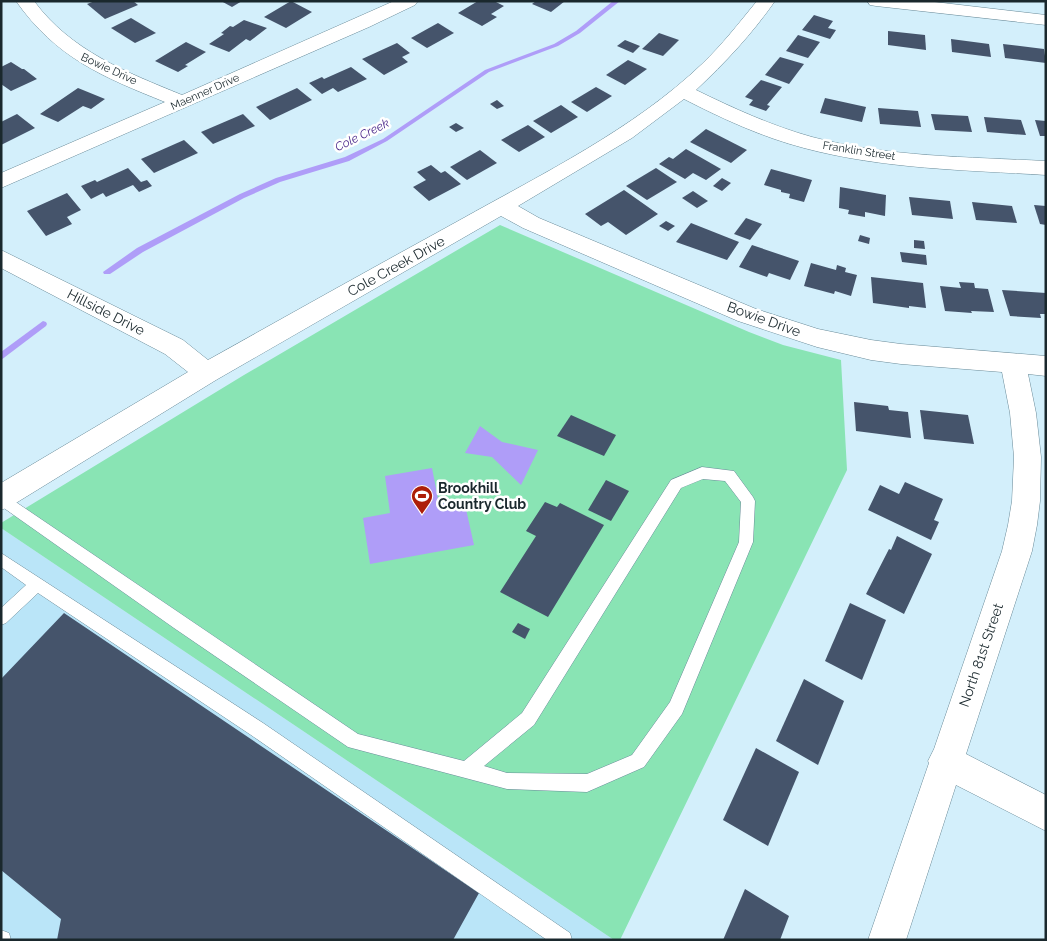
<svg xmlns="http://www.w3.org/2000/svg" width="1047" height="941" font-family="Raleway,sans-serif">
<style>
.built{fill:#bae5f8}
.green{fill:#89e4b4}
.water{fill:#af9df8}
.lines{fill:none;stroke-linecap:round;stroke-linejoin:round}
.stream{fill:#af9df8;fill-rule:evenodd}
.building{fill:#45546b}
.service-casing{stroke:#6a8b99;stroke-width:1}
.minor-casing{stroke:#6a8b99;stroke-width:1}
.service{fill:#fff;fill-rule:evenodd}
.minor{fill:#fff;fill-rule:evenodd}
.labels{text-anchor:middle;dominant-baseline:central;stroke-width:5;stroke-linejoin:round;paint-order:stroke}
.far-street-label{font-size:11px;fill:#1a282d;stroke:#fff}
.far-water-label{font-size:12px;font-style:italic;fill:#431f86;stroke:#fff}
.street-label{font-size:14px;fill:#1a282d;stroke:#fff}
.poi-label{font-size:14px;font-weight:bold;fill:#1a282d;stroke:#fff;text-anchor:start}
</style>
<rect width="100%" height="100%" fill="#d3effb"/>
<!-- built -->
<polygon class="built" points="1,528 614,940 1,940"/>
<!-- green -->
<polygon class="green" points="500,225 749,332 783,345 841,360 847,470 620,940 614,940 1,528 1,523 244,375"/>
<!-- water -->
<g class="water">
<polygon points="480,426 502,442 538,450 521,485 492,457 465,453"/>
<polygon points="432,468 439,504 464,500 474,545 370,564 363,518 390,513 385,476"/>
</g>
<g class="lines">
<!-- stream -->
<g class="stream">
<polygon points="613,1 620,1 580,33 558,46 489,72 387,141 349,161 280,182 244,198 143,252 110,274 104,274 103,272 137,248 240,194 276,178 345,157 383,139 485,70 554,44 576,31"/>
<polygon points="43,321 46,322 47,324 46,326 1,360 1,352"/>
</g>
</g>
<!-- building -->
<g class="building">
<polygon points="95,1 133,1 138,5 105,19 87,4"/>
<polygon points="221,1 242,1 232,7"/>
<polygon points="291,1 312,12 286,28 264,17"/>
<polygon points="478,1 494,1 504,6 491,14 497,17 482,26 458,13"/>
<polygon points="536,1 565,1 551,12 532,4"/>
<polygon points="814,15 833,21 828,28 836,30 830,39 802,30"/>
<polygon points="131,18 156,33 135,43 111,28"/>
<polygon points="244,20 267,28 250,41 246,39 229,52 209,44 224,34 221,33 230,26 233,27"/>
<polygon points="438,23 454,33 427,48 411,38"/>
<polygon points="888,31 925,35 926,50 888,45"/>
<polygon points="659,33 679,40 663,56 642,49"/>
<polygon points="798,35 820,42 808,58 786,51"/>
<polygon points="951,39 989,44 991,57 952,52"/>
<polygon points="625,40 640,46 633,53 617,46"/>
<polygon points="186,42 206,52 185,65 188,66 178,72 155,61"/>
<polygon points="397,43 410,53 402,57 408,62 384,75 362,59"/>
<polygon points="1003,44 1044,49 1046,63 1005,58"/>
<polygon points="780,57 804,64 789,84 765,75"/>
<polygon points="628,60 647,69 625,85 606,75"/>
<polygon points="11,62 22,69 24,69 37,79 11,91 1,84 1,67"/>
<polygon points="351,67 367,79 338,92 333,88 322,94 309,83 322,77 324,79"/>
<polygon points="761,80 782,87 767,105 770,106 766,111 749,105 753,100 745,97"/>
<polygon points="596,87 612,96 587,112 571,102"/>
<polygon points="78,88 105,99 91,109 83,106 58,122 40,114"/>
<polygon points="297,88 312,100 270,120 256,107"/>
<polygon points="825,98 866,107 862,122 820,113"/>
<polygon points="497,100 504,106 497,109 490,104"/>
<polygon points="561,105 578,117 551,133 533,121"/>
<polygon points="878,108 918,111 921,127 880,124"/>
<polygon points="17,114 35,128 1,145 1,122"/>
<polygon points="243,114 255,126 213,144 201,132"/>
<polygon points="931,114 968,116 972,132 935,130"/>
<polygon points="984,117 1021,120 1026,135 987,132"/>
<polygon points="1035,120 1046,121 1046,136 1040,136"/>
<polygon points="456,123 464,128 456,132 449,127"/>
<polygon points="528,125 545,137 519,152 501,140"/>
<polygon points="706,129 747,150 731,163 690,142"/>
<polygon points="184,140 198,153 154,173 141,159"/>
<polygon points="686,149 721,169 706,180 693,173 685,179 659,164 669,157 673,159"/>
<polygon points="480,150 497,163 467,180 450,167"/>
<polygon points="431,165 441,173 445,171 461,184 429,201 413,187 426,180 417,172"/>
<polygon points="128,168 141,182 147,180 152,186 139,192 133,185 106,197 103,193 91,199 81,186 95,180 97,182"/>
<polygon points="656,168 677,182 647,200 626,186"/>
<polygon points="771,169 812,180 804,202 789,198 790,194 781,192 781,190 764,185"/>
<polygon points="722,178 731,183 722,191 713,186"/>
<polygon points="840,187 886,195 885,216 865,212 865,217 848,214 849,210 839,208"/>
<polygon points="624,190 658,214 626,235 608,222 601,226 585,214"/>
<polygon points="693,191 708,201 697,208 682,198"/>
<polygon points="67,193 81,210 67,217 72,224 46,236 27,211"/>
<polygon points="909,197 950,201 953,219 912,215"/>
<polygon points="972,202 1012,206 1017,223 976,220"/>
<polygon points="1034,205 1046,206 1046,225 1040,224"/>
<polygon points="746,218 762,224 750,240 734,234"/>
<polygon points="666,221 675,226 668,231 659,226"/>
<polygon points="691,223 739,242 727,260 676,242"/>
<polygon points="860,235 870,238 869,244 858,241"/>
<polygon points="914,240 924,241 925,249 914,248"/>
<polygon points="752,245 799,261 790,280 769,273 767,277 739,267"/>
<polygon points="900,252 926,255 927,265 902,262"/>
<polygon points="811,263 836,270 837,265 846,268 845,272 857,275 851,296 835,291 834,294 804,286"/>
<polygon points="871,277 923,283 926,308 909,306 909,308 873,303"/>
<polygon points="959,282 974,283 975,288 988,289 994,312 971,311 972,313 945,311 940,286 961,288"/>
<polygon points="1002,290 1046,293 1046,314 1040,314 1041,318 1010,316"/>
<polygon points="854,402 888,406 889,410 908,412 911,438 856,431"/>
<polygon points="920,410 968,415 974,444 924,439"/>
<polygon points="571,415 616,435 604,456 557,436"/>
<polygon points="606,480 629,491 611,521 588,510"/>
<polygon points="905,482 943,499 934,520 939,522 931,540 868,510 880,485 899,494"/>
<polygon points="545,502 557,507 560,503 604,525 548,617 500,592 536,536 526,531"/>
<polygon points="897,536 932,554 904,614 866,594 889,549 891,550"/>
<polygon points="850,603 886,620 862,680 825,661"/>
<polygon points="64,613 479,893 453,940 57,940 61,919 1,870 1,679"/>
<polygon points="518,623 530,629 525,639 512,632"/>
<polygon points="804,679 844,701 818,765 776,741"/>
<polygon points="756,748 799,772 768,846 723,820"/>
<polygon points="745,889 789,916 780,940 723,940"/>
</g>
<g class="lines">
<!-- service casing -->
<g class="service-casing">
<g id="service">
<path d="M 702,467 L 734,471 L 753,497 L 755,501 L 753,542 L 682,714 L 644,767 L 587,792 L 507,789 L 348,747 L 174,628 L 1,506 L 1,492 L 358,734 L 464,761 L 522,713 L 671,480 ZM 703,479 L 725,481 L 741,502 L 739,542 L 670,702 L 632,755 L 587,774 L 507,773 L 484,766 L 534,725 L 681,488 Z"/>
<polygon points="1,553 263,723 570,933 572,940 547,940 251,735 38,593 6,623 1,625 1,608 26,585 1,567"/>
<polygon points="1,930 9,933 11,940 1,940"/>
</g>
</g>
<!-- minor casing -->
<g class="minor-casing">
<g id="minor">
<path d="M 16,1 L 34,1 C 71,51 126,72 182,95 L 394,1 L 418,1 L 415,5 L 369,27 L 1,188 L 1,173 L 165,102 C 103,77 56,58 16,1 Z"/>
<path d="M 757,1 L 775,1 C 752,34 725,63 696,90 C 733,108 772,126 812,137 C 887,157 968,157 1046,161 L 1046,175 C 965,170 883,169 804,148 C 762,137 723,119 684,99 L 632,138 L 518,206 L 539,218 L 756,309 L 818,329 L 871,340 L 901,344 L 1046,356 L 1046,376 L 1028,374 L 1036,413 L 1041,457 L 1040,501 L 1037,525 L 1032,551 L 966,754 L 1046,795 L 1046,831 L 956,785 L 906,940 L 868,940 L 929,763 L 928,761 L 934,749 L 1002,551 L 1008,525 L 1012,501 L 1014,457 L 1010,413 L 1002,372 L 901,364 L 871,360 L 817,347 L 738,321 L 523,228 L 501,216 L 216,380 L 11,506 L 1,510 L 1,483 L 188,372 L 165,354 L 1,268 L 1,250 L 183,340 L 208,360 C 292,313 376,266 460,220 C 542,174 634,129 702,64 C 722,45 739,23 757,1 Z"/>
<polygon points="867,1 926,1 1046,15 1046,25 876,6 870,5"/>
</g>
</g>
<!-- service -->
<use href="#service" class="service"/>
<!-- minor -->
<use href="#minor" class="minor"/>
</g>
<!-- icons -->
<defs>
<g id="stadium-pin" transform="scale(1.125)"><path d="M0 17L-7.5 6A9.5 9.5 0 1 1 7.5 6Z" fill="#ad1e08" stroke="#fff"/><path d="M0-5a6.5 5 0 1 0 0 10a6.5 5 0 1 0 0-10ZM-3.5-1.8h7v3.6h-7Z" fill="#fff"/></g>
</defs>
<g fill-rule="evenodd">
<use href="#stadium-pin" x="422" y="496"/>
</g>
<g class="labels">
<!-- far-street labels -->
<g class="far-street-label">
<text transform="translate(109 69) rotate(25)">Bowie Drive</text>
<text transform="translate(205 92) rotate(-24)">Maenner Drive</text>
<text transform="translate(859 151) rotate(9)">Franklin Street</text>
</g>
<!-- far-water labels -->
<g class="far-water-label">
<text transform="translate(362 135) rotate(-26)">Cole Creek</text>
</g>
<!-- street labels -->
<g class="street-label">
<text transform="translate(396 266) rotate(-29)">Cole Creek Drive</text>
<text transform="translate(106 312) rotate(27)">Hillside Drive</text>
<text transform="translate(764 319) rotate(20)">Bowie Drive</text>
<text transform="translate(981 655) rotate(-71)">North 81st Street</text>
</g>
<!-- poi labels -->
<g class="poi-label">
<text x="438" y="488">Brookhill<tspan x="438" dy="16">Country Club</tspan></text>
</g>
</g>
<!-- border -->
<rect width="1047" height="941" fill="none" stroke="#1a282d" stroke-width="5"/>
</svg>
